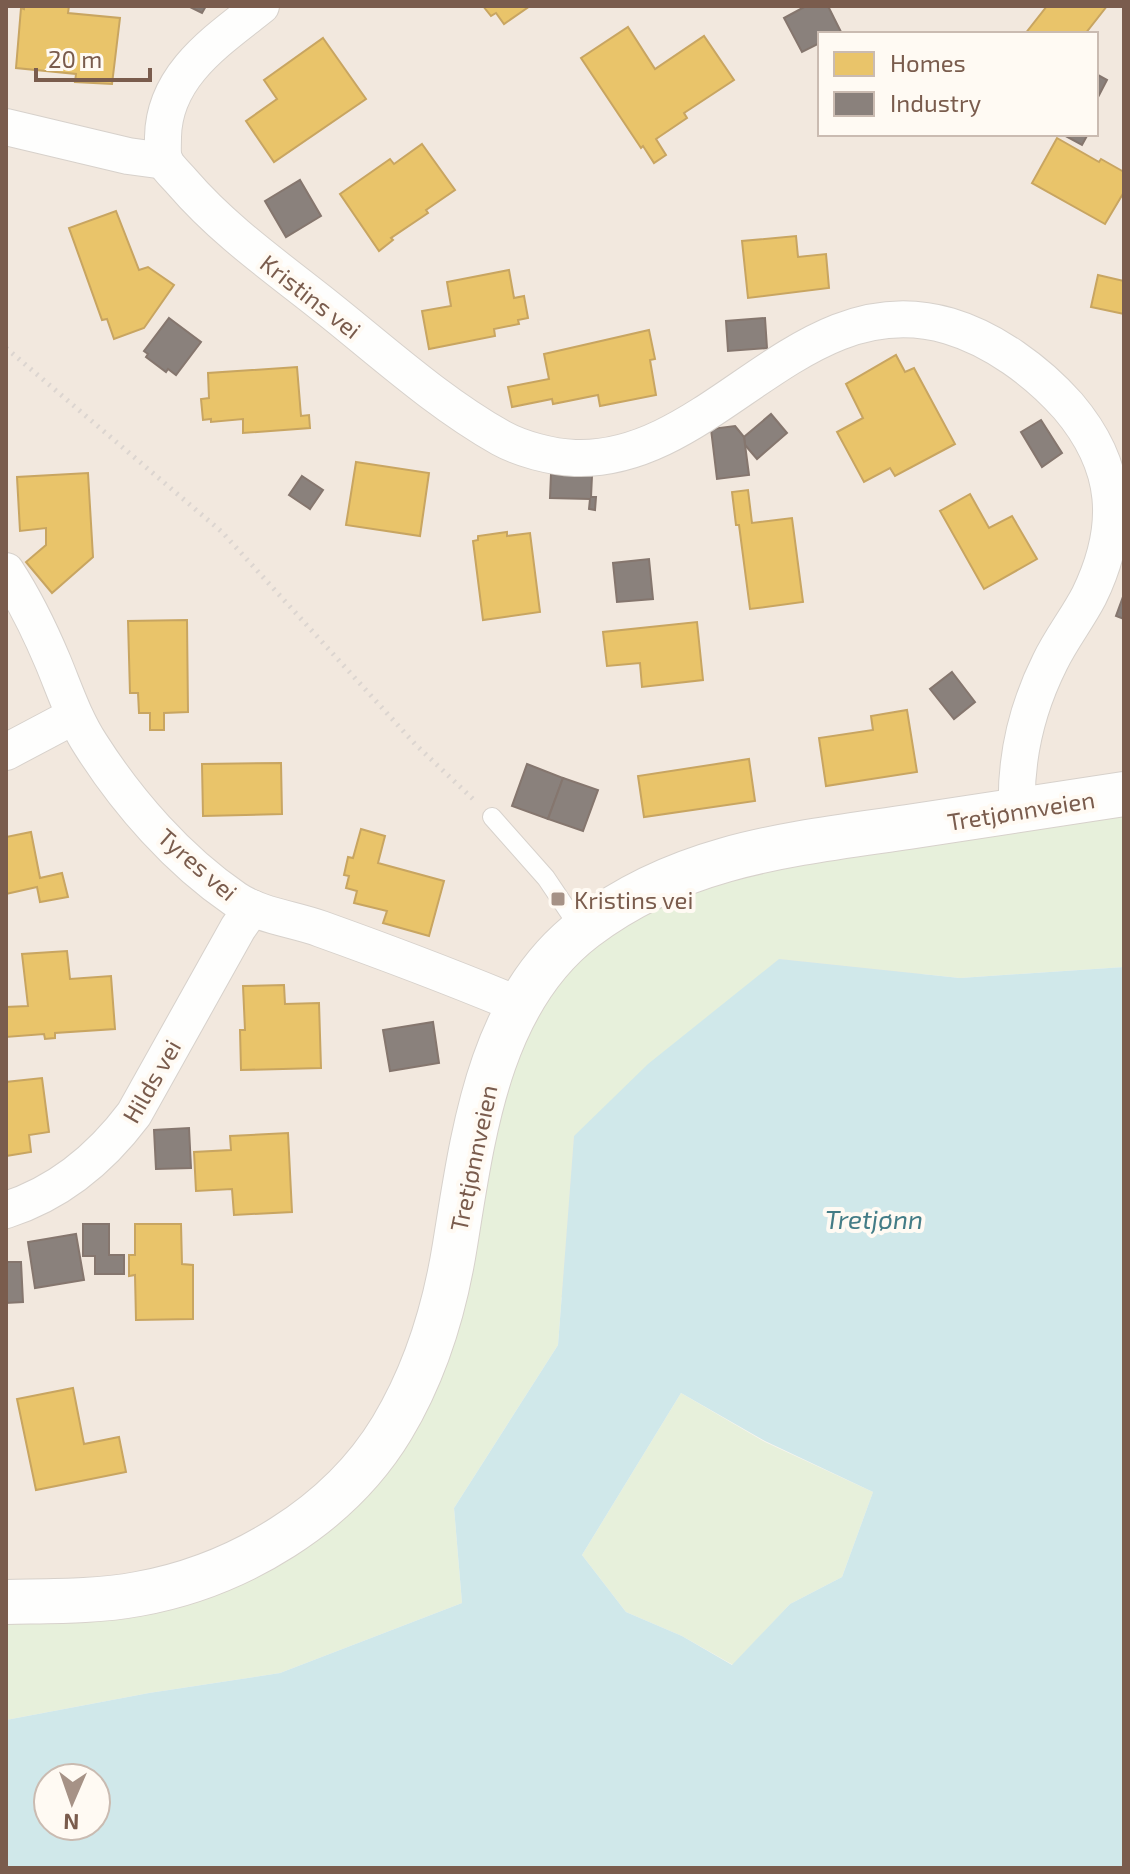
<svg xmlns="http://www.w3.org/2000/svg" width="1130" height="1874" font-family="'Exo 2',sans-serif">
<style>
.residential{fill:#f2e8de;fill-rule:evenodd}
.green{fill:#e7f0db}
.water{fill:#d0e8ea;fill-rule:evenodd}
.homes{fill:#e9c46a;stroke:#c8a561;stroke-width:2}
.industry{fill:#8a817c;stroke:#85766e;stroke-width:2}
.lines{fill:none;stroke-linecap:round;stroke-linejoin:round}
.service-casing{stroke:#d7d1cb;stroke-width:20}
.minor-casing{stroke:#d7d1cb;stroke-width:38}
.tertiary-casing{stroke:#d7d1cb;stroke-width:46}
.path{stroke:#dcd5d0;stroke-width:5;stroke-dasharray:2 6;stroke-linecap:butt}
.service{stroke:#fefefd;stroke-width:18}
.minor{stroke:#fefefd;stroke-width:36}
.tertiary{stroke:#fefefd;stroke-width:44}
.poi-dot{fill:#a69286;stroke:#fffaf3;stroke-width:3}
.labels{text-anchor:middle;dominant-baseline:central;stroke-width:8;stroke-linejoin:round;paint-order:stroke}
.street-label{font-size:24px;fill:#7a5c4d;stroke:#fffaf3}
.poi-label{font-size:24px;fill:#7a5c4d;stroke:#fffaf3;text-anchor:start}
.water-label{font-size:26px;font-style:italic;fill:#437c86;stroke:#fffaf3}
</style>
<rect width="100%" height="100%" fill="#f9f5f0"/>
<!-- residential -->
<path class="residential" d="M 6,6 L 1124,6 L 1124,792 L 386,1455 L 225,1587 L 6,1599 ZM 820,34 L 1096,34 L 1096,134 L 820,134 Z"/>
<!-- green -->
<g class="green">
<polygon points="1124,792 1124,967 960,978 779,959 574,1136 558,1345 454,1508 462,1603 280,1673 149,1693 6,1720 6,1599 225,1587 386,1455 502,1033 590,904"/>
<polygon points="681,1393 765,1442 873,1492 842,1577 790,1604 733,1665 682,1636 626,1612 582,1555"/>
</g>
<!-- water -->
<path class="water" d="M 779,959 L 960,978 L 1124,967 L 1124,1868 L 6,1868 L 6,1720 L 149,1693 L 280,1673 L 462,1603 L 454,1508 L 558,1345 L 574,1136 L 648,1064 ZM 681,1393 L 765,1441 L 873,1492 L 842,1577 L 790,1604 L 732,1665 L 682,1636 L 626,1612 L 582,1555 ZM 48,1778 L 96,1778 L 96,1826 L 48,1826 Z"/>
<!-- homes -->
<g class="homes">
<polygon points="24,6 69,6 68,13 120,18 112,84 75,82 76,74 16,68 21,8 24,9"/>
<polygon points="483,6 530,6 504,24 496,13 491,16"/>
<polygon points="1047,6 1107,6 1085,34 1025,34"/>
<polygon points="628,27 655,69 704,36 734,80 684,113 687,118 656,139 666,155 654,163 643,146 641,148 581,58"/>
<polygon points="323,38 366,99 274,162 246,121 277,99 264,80"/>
<polygon points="1057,138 1099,162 1101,159 1124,172 1124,192 1105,224 1032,183"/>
<polygon points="422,144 455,190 426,210 428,213 391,238 393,240 379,251 340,194 390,159 394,164"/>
<polygon points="116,211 139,270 148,267 174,285 144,328 114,339 107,319 102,320 69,228"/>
<polygon points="796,236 798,257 826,254 829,288 748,298 742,241"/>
<polygon points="509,270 514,298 524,296 528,318 518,320 519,324 494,329 495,336 429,349 422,311 451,306 447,282"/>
<polygon points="1098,275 1124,281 1124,314 1091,307"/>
<polygon points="649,330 655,359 650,360 656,395 600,406 598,395 553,404 552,399 512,407 508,387 549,379 544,354"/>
<polygon points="896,355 905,372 914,368 955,444 895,476 890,468 864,482 837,432 863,418 846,384"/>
<polygon points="297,367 301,416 309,415 310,428 243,433 243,419 211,422 211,419 203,420 201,399 209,398 208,373"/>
<polygon points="356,462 429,473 420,536 346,525"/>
<polygon points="88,473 93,557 52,593 26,562 46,545 46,528 20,531 17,477"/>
<polygon points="748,490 752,523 792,518 803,602 750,609 739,525 736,525 732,492"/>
<polygon points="970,494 989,528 1012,516 1037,559 984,589 940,511"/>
<polygon points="507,532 507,536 530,533 540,612 483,620 473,541 478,540 478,536"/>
<polygon points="187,620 188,712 164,713 164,730 150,730 150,713 139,713 138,693 130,693 128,621"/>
<polygon points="697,622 703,680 642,687 640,663 607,666 603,632"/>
<polygon points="907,710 917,772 826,786 819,738 873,730 871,716"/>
<polygon points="749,759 755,801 644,817 638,776"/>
<polygon points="281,763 282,814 203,816 202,764"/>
<polygon points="361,829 385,836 378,863 444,881 429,936 383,923 387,911 354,903 357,891 346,888 349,876 344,875 348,857 353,858"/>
<polygon points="31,832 40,878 62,873 68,897 40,902 37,887 6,894 6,837"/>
<polygon points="67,951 70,979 111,976 115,1029 55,1033 55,1038 45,1039 44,1034 6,1037 6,1007 28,1006 22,954"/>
<polygon points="284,985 285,1004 319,1003 321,1068 241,1070 240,1030 245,1030 243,986"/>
<polygon points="42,1078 49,1132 29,1135 31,1152 6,1156 6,1082"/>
<polygon points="288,1133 292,1212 234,1215 232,1189 196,1191 194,1152 231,1150 230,1136"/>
<polygon points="135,1224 181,1224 182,1264 193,1265 193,1319 136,1320 135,1275 129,1276 129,1255 135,1255"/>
<polygon points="73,1388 84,1444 119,1437 126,1472 36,1490 17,1399"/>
</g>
<!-- industry -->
<g class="industry">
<polygon points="188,6 206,6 202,13"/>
<polygon points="806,6 828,6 841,32 820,34 820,43 802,52 784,18"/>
<polygon points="1096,74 1107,80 1096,101"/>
<polygon points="1062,134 1088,134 1082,145"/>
<polygon points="300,180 321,216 286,237 265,201"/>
<polygon points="169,318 201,342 176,375 168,369 166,372 146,357 148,354 144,351"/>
<polygon points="765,318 767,348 728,351 726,321"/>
<polygon points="771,414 787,433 757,459 745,445 744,437"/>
<polygon points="1041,420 1062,453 1042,467 1021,432"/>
<polygon points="735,426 744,437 749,475 717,479 711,429"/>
<polygon points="551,474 592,476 591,497 596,497 595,510 589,509 590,499 550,498"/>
<polygon points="302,476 323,490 310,509 289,495"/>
<polygon points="649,559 653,599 617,602 613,563"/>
<polygon points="1124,594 1124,619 1116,616"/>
<polygon points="952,672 975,702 954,719 930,689"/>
<polygon points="527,764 563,778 548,819 512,806"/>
<polygon points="563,778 598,790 583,831 548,819"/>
<polygon points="433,1022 439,1063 390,1071 383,1030"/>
<polygon points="189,1128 191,1168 156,1169 154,1130"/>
<polygon points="83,1224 109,1224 109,1255 124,1255 124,1274 95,1274 95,1256 83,1256"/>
<polygon points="76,1234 84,1280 35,1288 28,1242"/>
<polygon points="6,1262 21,1262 23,1302 6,1303"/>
</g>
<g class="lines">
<!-- service casing -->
<g class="service-casing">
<polyline id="service" points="492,817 546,878 581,930"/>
</g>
<!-- minor casing -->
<g class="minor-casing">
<g id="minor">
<path d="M 261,6 C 217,41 164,75 163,137 C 163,144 162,156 165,162 C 169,169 177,176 182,182 C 225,232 279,269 330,310 C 385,354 439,403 501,438 C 521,449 551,457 575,458 C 713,463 801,282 949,326 C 993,339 1037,371 1068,406 C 1119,466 1123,526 1089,596 C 1077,619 1061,639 1050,662 C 1027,708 1015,759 1017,811"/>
<polyline points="6,127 128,156 165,161"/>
<path d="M 6,571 C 25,600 40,631 53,662 C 65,691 74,719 91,745 C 128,803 178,860 235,899 C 260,916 294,919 321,929 C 388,953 454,978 519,1005"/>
<polyline points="6,752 74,716"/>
<path d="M 6,1210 C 59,1193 101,1158 134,1114 L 238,928 L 252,908"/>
</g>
</g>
<!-- tertiary casing -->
<g class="tertiary-casing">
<path id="tertiary" d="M 6,1602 C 50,1601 95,1602 138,1594 C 238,1576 339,1516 392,1428 C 425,1373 445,1308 455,1245 C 473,1134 489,1001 585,928 C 682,854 792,844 908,827 C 980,816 1052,805 1124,794"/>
</g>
<!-- path -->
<polyline class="path" points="6,348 222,532 415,744 474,800"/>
<!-- service -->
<use href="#service" class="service"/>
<!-- minor -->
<use href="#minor" class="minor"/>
<!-- tertiary -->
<use href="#tertiary" class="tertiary"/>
</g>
<!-- markers -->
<rect class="poi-dot" x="550" y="891" width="16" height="16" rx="4"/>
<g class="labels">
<!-- street labels -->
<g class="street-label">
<text transform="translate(311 296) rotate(38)">Kristins vei</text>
<text transform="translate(1021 810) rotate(-9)">Tretjønnveien</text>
<text transform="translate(198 864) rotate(41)">Tyres vei</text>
<text transform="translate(151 1081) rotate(-60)">Hilds vei</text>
<text transform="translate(473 1158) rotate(-78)">Tretjønnveien</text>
</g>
<!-- poi labels -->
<g class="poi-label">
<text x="574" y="899">Kristins vei</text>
</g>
<!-- water labels -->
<g class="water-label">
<text x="874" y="1218">Tretjønn</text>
</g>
</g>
<!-- border -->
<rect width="1130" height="1874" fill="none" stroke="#7a5c4d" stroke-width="16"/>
<!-- legend -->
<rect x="818" y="32" width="280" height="104" fill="#fffaf3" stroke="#cabbb1" stroke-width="2"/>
<rect x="834" y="52" width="40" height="24" fill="#e9c46a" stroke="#cabbb1" stroke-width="2"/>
<text x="890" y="72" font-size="24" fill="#7a5c4d">Homes</text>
<rect x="834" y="92" width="40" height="24" fill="#8a817c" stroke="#cabbb1" stroke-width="2"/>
<text x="890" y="112" font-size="24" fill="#7a5c4d">Industry</text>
<!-- north arrow -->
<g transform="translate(72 1802) rotate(182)"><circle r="38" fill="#fffaf3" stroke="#cabbb1" stroke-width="2"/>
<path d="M0-6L14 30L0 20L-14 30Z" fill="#a69286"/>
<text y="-12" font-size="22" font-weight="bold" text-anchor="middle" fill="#7a5c4d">N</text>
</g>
<!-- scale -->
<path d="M36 68v12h114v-12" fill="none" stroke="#7a5c4d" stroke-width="4"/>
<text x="48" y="68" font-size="24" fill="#7a5c4d" stroke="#fffaf3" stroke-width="6" paint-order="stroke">20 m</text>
</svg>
